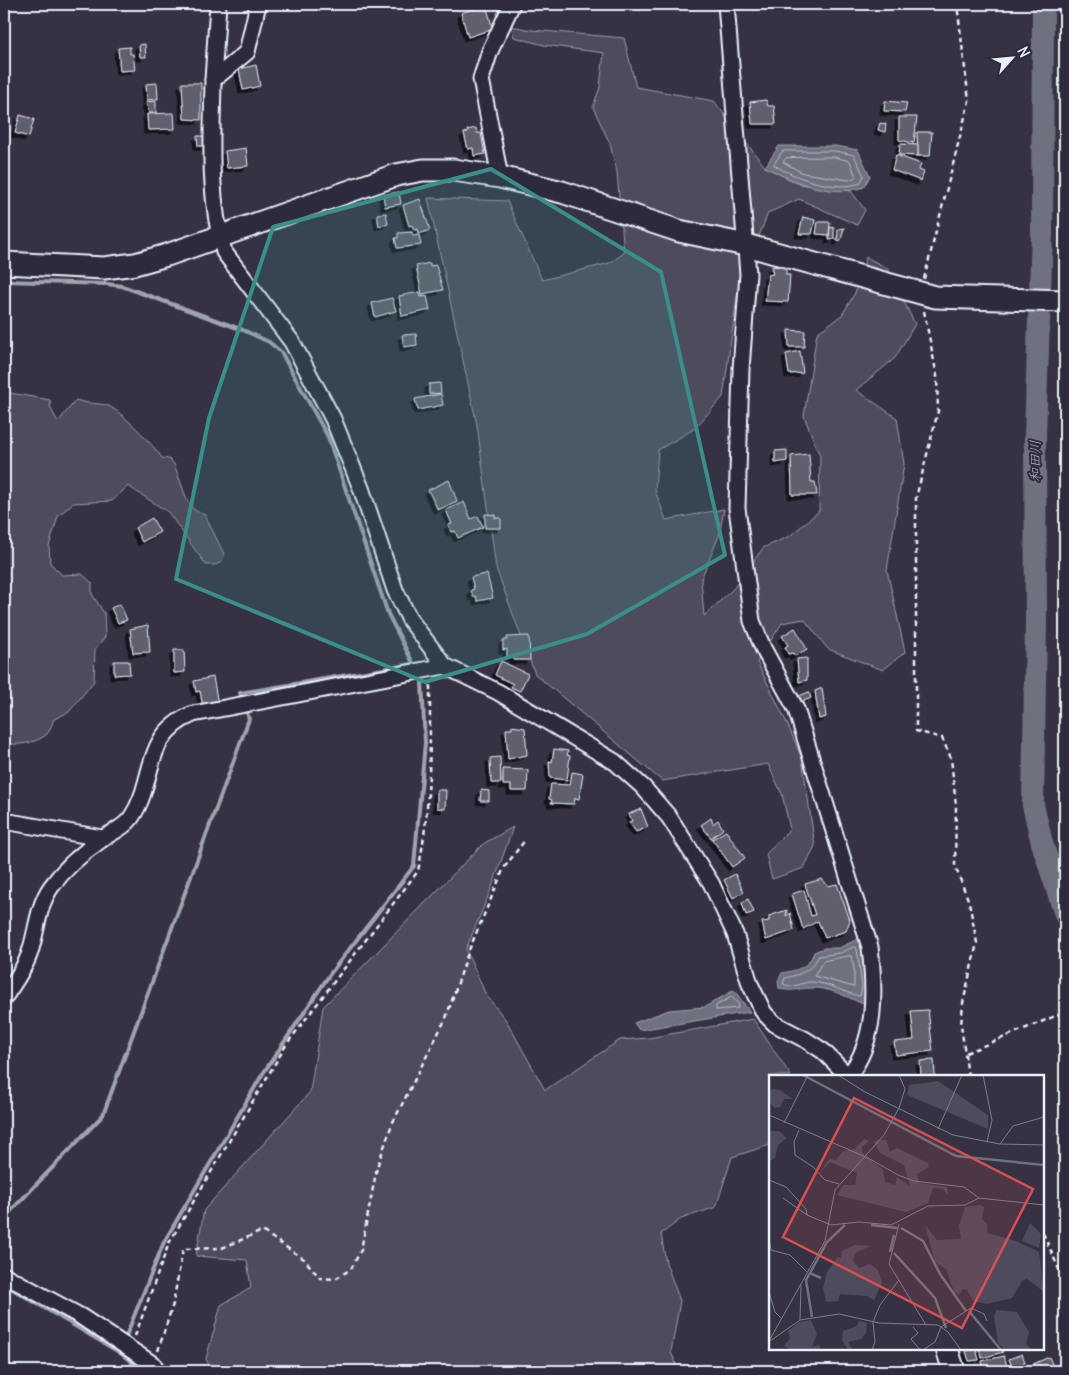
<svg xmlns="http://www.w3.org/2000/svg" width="1069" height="1375" font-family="Delius,'Klee One',sans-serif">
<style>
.green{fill:#4d4b5c;stroke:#9a9eaa}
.water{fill:#70717f;stroke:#a0a4af}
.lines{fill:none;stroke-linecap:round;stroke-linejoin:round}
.shore{stroke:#b8bec8;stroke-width:1}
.stream{stroke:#a0a4af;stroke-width:4}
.river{stroke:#70717f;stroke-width:22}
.building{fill:#605e6e;stroke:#e8f1f8;filter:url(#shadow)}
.street-casing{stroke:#e8f1f8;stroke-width:19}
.secondary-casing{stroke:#e8f1f8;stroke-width:25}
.path{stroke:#e8f1f8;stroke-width:2.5;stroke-dasharray:5 4;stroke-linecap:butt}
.street{stroke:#2f2a3d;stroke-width:15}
.secondary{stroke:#2f2a3d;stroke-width:21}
.marked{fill:#3a8f8a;fill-opacity:0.2;stroke:#3a8f8a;stroke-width:4;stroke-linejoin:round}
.labels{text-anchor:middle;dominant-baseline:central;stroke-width:4;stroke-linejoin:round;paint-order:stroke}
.water-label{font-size:14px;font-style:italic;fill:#b2b7c2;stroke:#2f2a3d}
.inset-river{fill:none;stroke:#70717f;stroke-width:2.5}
.inset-road{fill:none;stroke:#7d7e8c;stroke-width:1}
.view{fill:#da5052;fill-opacity:0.15;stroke:#da5052;stroke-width:2.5}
.inset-edge{fill:none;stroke:#e8f1f8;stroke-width:2.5}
</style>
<defs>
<filter id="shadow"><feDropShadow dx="-4" dy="4" stdDeviation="0" flood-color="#0009"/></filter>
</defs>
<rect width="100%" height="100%" fill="#363244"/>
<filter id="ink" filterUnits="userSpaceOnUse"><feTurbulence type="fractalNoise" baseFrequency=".02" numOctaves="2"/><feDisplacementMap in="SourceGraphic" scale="10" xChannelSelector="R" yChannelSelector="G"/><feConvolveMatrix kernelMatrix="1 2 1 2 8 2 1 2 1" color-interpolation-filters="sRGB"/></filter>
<g filter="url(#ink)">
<!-- green -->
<g class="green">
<polygon points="511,26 531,30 624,38 636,87 714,101 765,167 799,184 851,191 865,210 857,225 799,199 768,213 738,290 723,397 694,429 658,450 655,490 666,520 724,509 719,536 701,579 704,616 733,589 763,548 790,536 819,511 820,456 804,416 817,333 842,315 855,293 866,257 887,268 915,324 895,358 856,390 897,418 904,464 887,570 905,652 883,670 828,649 804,619 782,623 757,662 787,723 802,759 815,846 804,868 772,879 766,854 790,829 782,794 768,764 662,781 535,674 496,568 477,425 428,198 507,201 542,280 610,263 624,253 617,172 610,144 593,107 600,87 604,53 544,45 514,37"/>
<path d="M 4,392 L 50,400 L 51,409 L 58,422 L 76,400 C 87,404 97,403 106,405 C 120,409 154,446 162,458 L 169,459 L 174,464 L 187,500 L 194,510 L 205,515 L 224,554 L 222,562 L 215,565 L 206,565 L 168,512 L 128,486 L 112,501 L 73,503 L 58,516 L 49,546 L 50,563 L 62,575 L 82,574 L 92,583 L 92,594 L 104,613 L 105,637 L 95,649 L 94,681 L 69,712 L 54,719 C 52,723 50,731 47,734 C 37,743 15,747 4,742 Z"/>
<polygon points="513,827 494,882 466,949 486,995 506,1020 545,1090 620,1040 649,1038 753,1019 791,1076 770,1076 770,1145 732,1157 716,1207 681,1219 661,1234 666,1263 680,1301 671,1352 679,1371 212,1371 206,1359 221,1305 251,1288 247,1260 196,1256 204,1210 310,1092 323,1007 483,844"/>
</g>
<!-- water -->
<g class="water">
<path d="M 779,146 L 836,146 L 858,150 L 870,176 L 864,187 C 831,198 794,182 765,167 Z"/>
<path d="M 860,938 L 865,967 L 865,1002 L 861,1003 C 845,996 828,987 810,988 C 798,988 791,993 779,988 L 778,981 L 782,973 C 798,970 808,968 814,952 L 824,948 L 839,948 Z"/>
<polygon points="734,990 750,1012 639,1030 634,1023 669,1010 705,1007"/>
</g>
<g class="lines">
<!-- shore -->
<g class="shore">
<path d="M 783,151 L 835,151 L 854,155 L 864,176 L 860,183 C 836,192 795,178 774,165 Z"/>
<polygon points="834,157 850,161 856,177 849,180 803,173 783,162 786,158"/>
<path d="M 854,947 L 857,949 L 862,987 L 860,996 C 843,993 828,982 810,982 C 800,983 793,989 783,984 L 785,978 C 802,974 810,971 819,956 L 840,953 Z"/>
<polygon points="851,956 854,968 854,987 814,976 823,961"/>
<polygon points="732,997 739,1005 738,1008 716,1010 716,1006"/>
</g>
<!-- stream -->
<g class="stream">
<polyline points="4,281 107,284 122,286 243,330 269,342 281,352 328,437 388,614 415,667"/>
<polyline points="243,702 240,693 413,664"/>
<polyline points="4,1218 103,1115 249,719 246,709"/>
<polyline points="4,1284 119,1352"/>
<polyline points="124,1341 164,1242 262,1075 330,974 414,866 425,743 422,681 419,676"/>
<polyline points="121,1347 119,1352 133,1363 129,1371"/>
</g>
<!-- river -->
<polyline class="river" points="1043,4 1042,233 1035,435 1036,621 1033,805 1042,843 1065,914"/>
</g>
<!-- building -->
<g class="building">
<polygon points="486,5 493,29 468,37 461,13"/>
<polygon points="145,44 146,57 140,57 139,45"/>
<polygon points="130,47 130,54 133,54 135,70 120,71 118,48"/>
<polygon points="256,65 260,86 243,90 239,69"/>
<polygon points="4,76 4,82 8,81 9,97 6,97 6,102 4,102"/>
<polygon points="157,83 158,99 147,100 146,84"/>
<polygon points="182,83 201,83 201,120 184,119"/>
<polygon points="766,100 768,106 774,106 776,124 752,124 750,102"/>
<polygon points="156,101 156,113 149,113 146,102"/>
<polygon points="885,101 907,103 905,112 884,111"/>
<polygon points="174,113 175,129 148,130 147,114"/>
<polygon points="20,115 34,119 29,137 15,133"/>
<polygon points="899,117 917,117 914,143 899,140"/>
<polygon points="880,123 886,124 885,132 878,130"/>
<polygon points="476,128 477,133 481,133 485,154 474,156 473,148 468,149 464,133 468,132 467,130"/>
<polygon points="917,132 932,132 930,156 918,156"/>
<polygon points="197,136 205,136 205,146 198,146"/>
<polygon points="900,144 918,145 918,156 899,155"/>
<polygon points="246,148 248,166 227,168 225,151"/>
<polygon points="896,155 921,164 919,170 924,172 921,181 892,170"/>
<polygon points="399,192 401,204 385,207 383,195"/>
<polygon points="420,199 430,230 419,234 418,229 414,230 412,225 409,226 403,205"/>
<polygon points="386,213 388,224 379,226 377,214"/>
<polygon points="803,217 815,220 812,234 799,234"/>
<polygon points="818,222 830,222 829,235 816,234"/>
<polygon points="830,227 834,228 834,239 829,240"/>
<polygon points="844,228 841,240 837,241 838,229"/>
<polygon points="412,232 413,236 419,235 421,245 397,248 395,238 398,238 398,233"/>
<polygon points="430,263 430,266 436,265 443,290 422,294 416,266"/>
<polygon points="786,265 786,275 790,275 788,302 765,301 768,275 773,274 771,267"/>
<polygon points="420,292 421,297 427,296 430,310 402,316 399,296"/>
<polygon points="392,298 396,311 375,317 372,303"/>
<polygon points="788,330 805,331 804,347 789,347"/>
<polygon points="416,334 417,345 404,347 402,335"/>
<polygon points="800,351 803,373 789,374 786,354"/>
<polygon points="440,383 441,393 429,394 429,384"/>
<polygon points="441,394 443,405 418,410 415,399"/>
<polygon points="787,450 787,461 775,463 775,451"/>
<polygon points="809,454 811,482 815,482 817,495 792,495 791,456"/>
<polygon points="449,480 457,501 438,510 428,490"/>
<polygon points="464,502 471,519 478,516 483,527 458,538 455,531 451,532 448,525 452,524 446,510"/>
<polygon points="485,514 495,515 495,518 501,518 501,528 485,528"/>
<polygon points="152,518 160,532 142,542 135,528"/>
<polygon points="487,574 493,598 477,601 476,596 473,597 471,590 474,589 471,577"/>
<polygon points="120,604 127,620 118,623 111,608"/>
<polygon points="148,625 150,652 133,653 130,629"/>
<polygon points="795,628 807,649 795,656 793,653 788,654 785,647 788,645 782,636"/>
<polygon points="529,636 530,660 513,660 513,656 507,657 507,649 503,650 503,640 507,640 507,637"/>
<polygon points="174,650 184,650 185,672 174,673"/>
<polygon points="807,658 807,680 799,682 797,659"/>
<polygon points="114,661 129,661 130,674 114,675"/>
<polygon points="501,661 528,674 520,691 511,687 513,684 495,675"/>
<polygon points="213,677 218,704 203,707 200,691 196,692 194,681"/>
<polygon points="822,688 826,717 819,719 815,691"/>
<polygon points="809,692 811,698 801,702 799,696"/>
<polygon points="512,726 525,728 527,755 508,759 506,729 512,729"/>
<polygon points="554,749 568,751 567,755 570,756 567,780 550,778 549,761 552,762"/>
<polygon points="500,757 501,783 491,783 490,758"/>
<polygon points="503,769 528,770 527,791 511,791 511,785 503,785"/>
<polygon points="572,772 583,774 579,799 575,798 574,804 551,803 552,800 549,799 551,784 570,785"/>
<polygon points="437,790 446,790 445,809 437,808"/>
<polygon points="481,790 489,791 489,801 480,801"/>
<polygon points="641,809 648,827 636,832 629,822 632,821 629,814"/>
<polygon points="711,818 713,824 718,820 723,829 711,838 701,825"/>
<polygon points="726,831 745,858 732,867 712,839"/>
<polygon points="735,874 744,892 733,898 724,880"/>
<polygon points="822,879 828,886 837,884 850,920 846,931 825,938 818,921 803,929 792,894 804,890 811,916 815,915 805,884"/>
<polygon points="748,899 754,912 746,915 742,903"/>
<polygon points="787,910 786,916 790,913 794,930 766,940 762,922 769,921 769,916"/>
<polygon points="928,1010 933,1051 896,1055 894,1042 914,1040 911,1011"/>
<polygon points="934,1060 935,1076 921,1076 920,1061"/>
<polygon points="976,1349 979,1360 969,1361 966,1351"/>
<polygon points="979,1349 1002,1349 1003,1352 982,1358"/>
<polygon points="1022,1354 1025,1362 1013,1369 1009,1359"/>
<polygon points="1004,1356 1007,1366 984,1371 982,1361"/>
<polygon points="1049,1357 1055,1371 1033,1371 1031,1365"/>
</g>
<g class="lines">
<!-- street casing -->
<g class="street-casing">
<g id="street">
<path d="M 258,4 L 247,52 L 213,80 C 212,136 208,197 224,252 L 292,342 L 333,419 L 361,488 L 395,590 L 410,620 L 445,666 L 498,692 L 615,762 L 643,787 L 669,817 L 711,883 L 735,934 L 750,984 L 764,1013 L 775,1024 L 806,1040 L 823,1051 L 848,1076 C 877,1041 875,990 870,947 L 796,709 L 763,648 L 752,621 L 737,508 L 741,369 L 748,274 L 726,4"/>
<polyline points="213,80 218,4"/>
<polyline points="500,177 481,79 490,51 512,4"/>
<polyline points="4,821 102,838"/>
<path d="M 4,998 C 12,985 24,970 29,955 C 37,933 37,907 51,887 C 64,869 82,853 101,840 C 111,832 123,829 131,818 C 157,780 141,736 193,714 L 445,666"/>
<polyline points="4,1275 80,1316 154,1365 157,1371"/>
</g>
</g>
<!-- secondary casing -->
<g class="secondary-casing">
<g id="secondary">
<polyline points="4,263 104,268 135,264 167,255 396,175 423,170 453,170 500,177 562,192 679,231 746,245 935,297 1065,301"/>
<polyline points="947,1349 954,1371"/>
</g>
</g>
<!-- path -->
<g class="path">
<polyline points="924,279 969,101 957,4"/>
<polyline points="924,311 937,376 938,411 916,498 916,731 942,738 951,758 956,806 955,866 969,902 977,943 963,1003 961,1025 968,1076"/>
<polyline points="966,1053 1065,1012"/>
<polyline points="1043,1233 1065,1283"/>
<path d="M 135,1336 L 169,1243 L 286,1045 L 418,871 C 431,809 430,745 430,682"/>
<polyline points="158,1351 173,1304 183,1249 222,1248 262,1231 304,1259 320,1278 335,1279 351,1269 361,1250 377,1167 392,1124 446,1018 469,950 504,868 525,840"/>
</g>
<!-- street -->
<use href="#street" class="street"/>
<!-- secondary -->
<use href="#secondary" class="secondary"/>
</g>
</g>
<!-- marked area -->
<path class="marked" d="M 491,169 L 661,272 L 725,555 L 587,634 L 425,682 L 176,579 L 209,418 L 273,227 Z"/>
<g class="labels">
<!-- water labels -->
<g class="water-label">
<text transform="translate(1035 461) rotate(-90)">和田川</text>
</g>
</g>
<!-- overview -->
<g transform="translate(769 1075)">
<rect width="275" height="275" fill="#363244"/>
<path d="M 169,6 L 219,40 L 219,54 L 138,20 L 140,10 ZM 3,14 L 11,15 L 24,24 L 15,24 L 11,32 L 6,33 L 0,28 L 0,16 ZM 2,56 L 10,56 L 18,63 L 9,70 L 6,83 L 0,87 L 0,95 L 0,58 ZM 95,64 L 100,66 L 93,72 L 93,77 L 114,95 L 116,107 L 126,110 L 128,102 L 141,111 L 135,90 L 111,78 L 105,67 L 108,65 L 117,65 L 121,77 L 128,73 L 159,88 L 160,92 L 148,99 L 150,108 L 178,112 L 179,120 L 174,114 L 164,113 L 159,128 L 137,137 L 68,120 L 74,110 L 86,110 L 88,98 L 61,87 L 51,98 L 60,84 L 67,85 L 74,76 L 86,74 ZM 211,130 L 215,132 L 213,144 L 218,149 L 218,158 L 247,166 L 270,177 L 275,217 L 258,204 L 253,206 L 243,223 L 218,229 L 204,226 L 198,215 L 194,214 L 190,220 L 185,216 L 177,194 L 166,187 L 156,150 L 168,165 L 192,164 L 190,151 L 196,132 ZM 261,148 L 272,159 L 270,173 L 253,166 ZM 86,170 L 102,171 L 86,178 L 84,186 L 90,193 L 101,189 L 109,195 L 113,207 L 107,221 L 105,225 L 98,221 L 71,219 L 69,226 L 57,227 L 54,213 L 58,197 L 69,182 L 72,183 L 73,176 ZM 227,235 L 248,237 L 260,257 L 257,269 L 263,275 L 236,275 L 229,268 L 225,242 ZM 42,245 L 48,259 L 43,272 L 50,270 L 52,275 L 23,275 L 15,271 L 21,263 L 19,256 L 30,247 ZM 90,246 L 98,248 L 97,258 L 92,264 L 79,267 L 83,273 L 79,275 L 73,265 L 74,256 L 88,251 Z" fill="#4d4b5c"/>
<path class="inset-river" d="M 34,0 L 187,81 L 275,90M 102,150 L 128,153M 132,153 L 154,166 L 171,199 L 197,236M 121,177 L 125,160M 125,178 L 166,223 L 177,253M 41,198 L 58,167 L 76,150M 200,236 L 232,275M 43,242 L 37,205 L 41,198 L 52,203"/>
<path class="inset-road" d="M 69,0 L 96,17 L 184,60 L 231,69 L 275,70M 214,0 L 223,45 L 218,67M 0,40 L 99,83 L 129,100 L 145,106 L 195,112 L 210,123M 15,48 L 39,0M 169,54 L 193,0M 30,55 L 25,67 L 26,80 L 44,92 L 56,105 L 70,109M 231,69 L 244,51 L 275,42M 0,105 L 17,112 L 37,134 L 38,140 L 62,150 L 90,147 L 122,150 L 159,131 L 196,130 L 210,123 L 275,130M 14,123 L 38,140M 130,149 L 120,189 L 157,250M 0,162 L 2,175 L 21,180 L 38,197M 0,217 L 6,237 L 12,243M 31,245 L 32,210M 144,252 L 149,258 L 142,264 L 151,275M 0,266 L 56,166 L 66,115 L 115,60 L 130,33 L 136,14 L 130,0M 1,266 L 31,245 L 70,239 L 110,248 L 169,250 L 179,257 L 192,275M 103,275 L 106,267 L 104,247 L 111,230 L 130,205M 154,275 L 166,267 L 172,252 L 202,233 L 215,239 L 218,246"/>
<path class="view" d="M 85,23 L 264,114 L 193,253 L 14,162 Z"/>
<rect width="275" height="275" class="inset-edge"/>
</g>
<!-- margin -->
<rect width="1069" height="1375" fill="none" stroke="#2f2a3d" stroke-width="20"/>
<rect x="10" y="10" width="1049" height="1355" fill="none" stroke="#e8f1f8" stroke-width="2" filter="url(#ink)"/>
<!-- north arrow -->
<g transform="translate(1012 58) rotate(63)" stroke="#2f2a3d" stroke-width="4" paint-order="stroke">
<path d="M0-4L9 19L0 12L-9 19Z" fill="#e8f1f8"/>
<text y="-8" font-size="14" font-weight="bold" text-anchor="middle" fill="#e8f1f8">N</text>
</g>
</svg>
